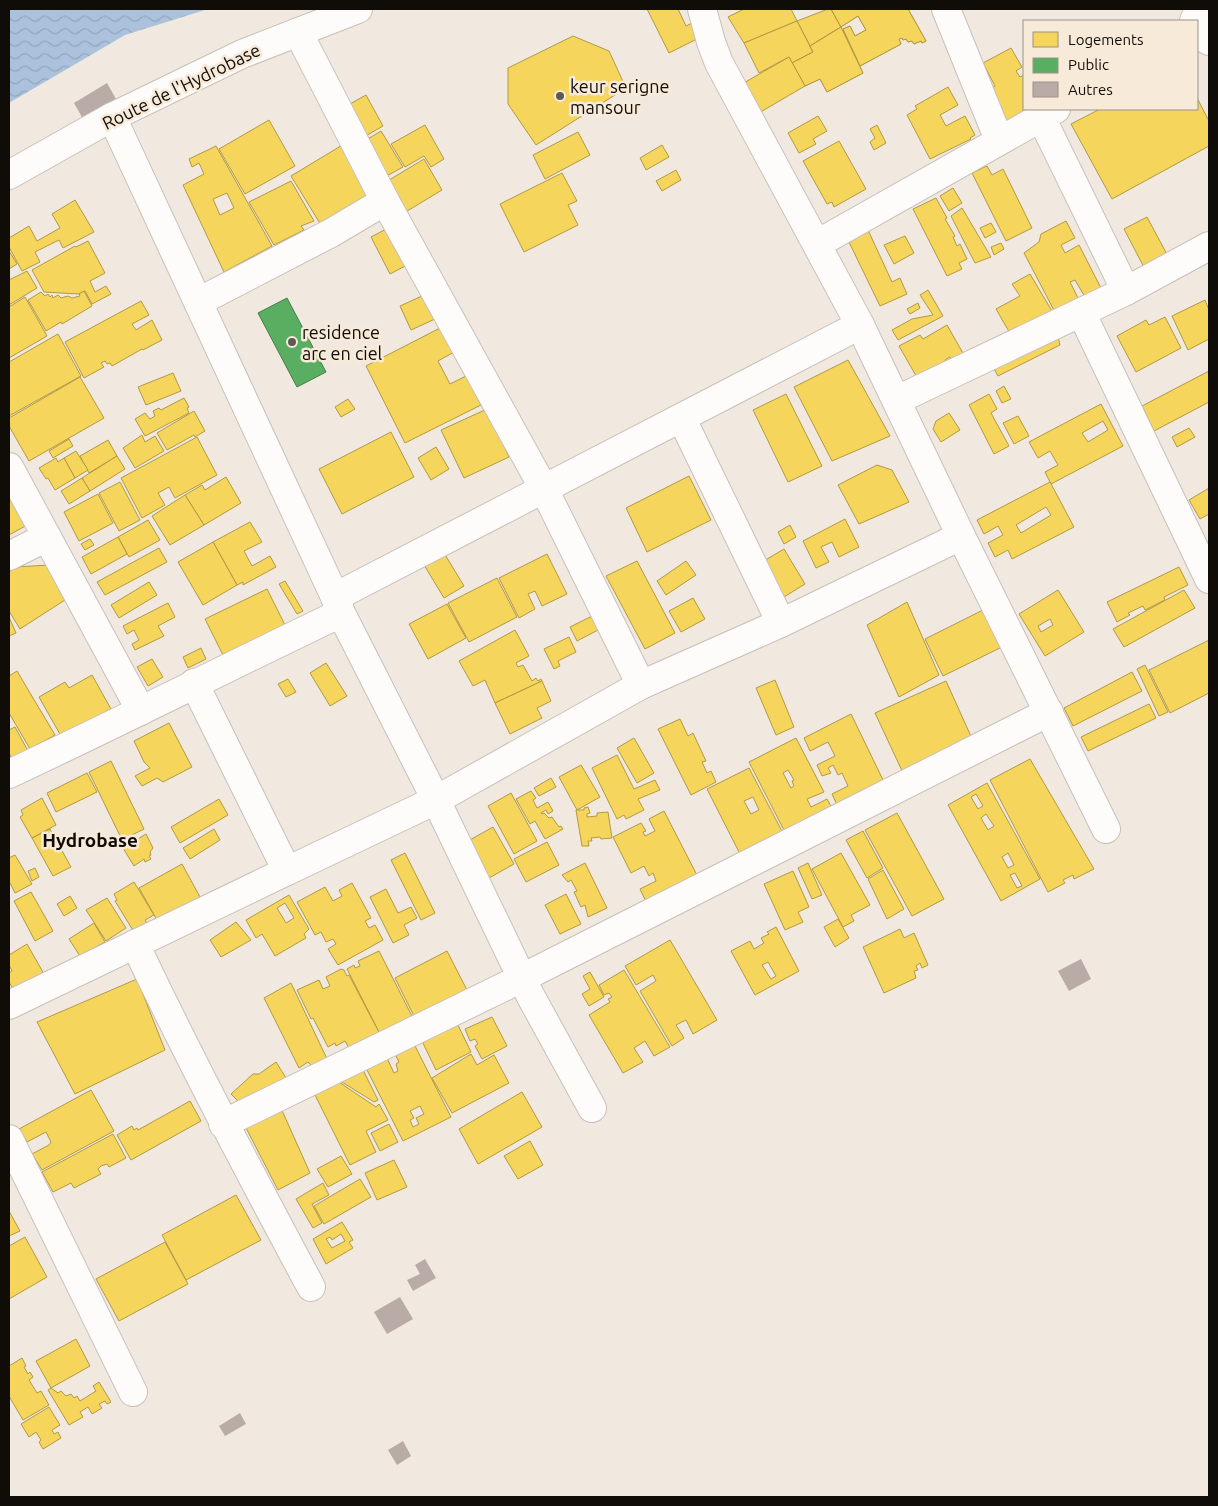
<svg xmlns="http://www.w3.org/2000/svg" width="1218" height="1506" font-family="Ubuntu,sans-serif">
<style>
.water{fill:url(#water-waves)}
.homes{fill:#f6d55c;stroke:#b19942;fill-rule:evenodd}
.public{fill:#5aae61;stroke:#447d46}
.building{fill:#b9aba5}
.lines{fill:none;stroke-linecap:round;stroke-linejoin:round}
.minor-casing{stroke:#c7c0b9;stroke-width:30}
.minor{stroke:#fdfcfa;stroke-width:28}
.poi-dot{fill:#5f5953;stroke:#f8ead9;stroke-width:2}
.labels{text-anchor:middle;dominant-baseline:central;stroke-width:5;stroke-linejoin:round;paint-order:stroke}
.street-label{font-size:18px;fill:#100c07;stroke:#f8ead9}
.poi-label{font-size:18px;fill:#100c07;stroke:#f8ead9;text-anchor:start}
.neighbourhood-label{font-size:19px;font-weight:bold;fill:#100c07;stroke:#f8ead9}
</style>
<defs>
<pattern id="water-waves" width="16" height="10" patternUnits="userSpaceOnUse" patternTransform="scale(1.25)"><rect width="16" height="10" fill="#acc2dc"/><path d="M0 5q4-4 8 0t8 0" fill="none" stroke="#93a6bb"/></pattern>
</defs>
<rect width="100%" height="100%" fill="#f1e9e0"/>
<!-- water -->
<polygon class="water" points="9,9 208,9 125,35 9,103"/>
<!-- homes -->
<g class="homes">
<polygon points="647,9 678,9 686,26 692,23 699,38 669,53"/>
<polygon points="744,9 791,9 797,21 744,43 728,17"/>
<polygon points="828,9 831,9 841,27 810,46 797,21"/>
<path d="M 831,9 L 908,9 L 926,41 L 922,43 L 921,41 L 914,44 L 912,41 L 908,42 L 906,39 L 903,40 L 902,38 L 899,39 L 901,44 L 860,66 L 843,29 L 850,26 L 855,36 L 866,30 L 858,16 L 841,27 ZM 881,15 L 890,31 L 883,34 L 875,18 Z"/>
<polygon points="831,9 908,9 926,41 922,43 921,41 914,44 912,41 908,42 906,39 903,40 902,38 899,39 901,44 860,66 843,29 850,26 855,36 866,30 858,16 841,27"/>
<polygon points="797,21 813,52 792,63 789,57 759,73 744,43"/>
<path d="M 841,27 L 863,73 L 827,92 L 820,79 L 805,86 L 792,63 L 813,52 L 810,46 ZM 837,45 L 843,56 L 838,59 L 832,48 Z"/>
<polygon points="841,27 863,73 827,92 820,79 805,86 792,63 813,52 810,46"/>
<polygon points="573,36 609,51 626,88 536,145 508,104 508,68"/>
<polygon points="1011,48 1022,67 1016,71 1020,77 1024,75 1024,109 1033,109 1001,126 983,93 995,86 983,63"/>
<polygon points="789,57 805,86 752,117 735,88"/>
<polygon points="948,87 958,105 940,115 946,126 965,116 975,135 970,138 971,139 930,159 907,115 917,109 915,106"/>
<polygon points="366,95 383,126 357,141 339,110"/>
<polygon points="1197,98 1209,121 1209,146 1112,199 1071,124 1100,109 1197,109"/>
<polygon points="818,116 827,131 813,139 816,144 799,153 788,133"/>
<polygon points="269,120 295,166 245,194 219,149"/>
<polygon points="425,125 444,159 431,167 424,156 405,167 391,144"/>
<polygon points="877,125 886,143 874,150 870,142 875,138 870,129"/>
<polygon points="381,131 403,167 374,183 353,148"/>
<polygon points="578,132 590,155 545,179 533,155"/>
<polygon points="839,141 866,189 834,207 832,202 827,204 803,161"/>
<polygon points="344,144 377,199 324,230 291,176"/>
<polygon points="662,145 669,157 646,170 640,158"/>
<path d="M 216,146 L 272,246 L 224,272 L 183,185 L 204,174 L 199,163 L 192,167 L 189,159 ZM 227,193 L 234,208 L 220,215 L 213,199 Z"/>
<polygon points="424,159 442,190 394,219 376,188"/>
<polygon points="987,166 992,175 1003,169 1032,228 1006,241 972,173"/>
<polygon points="676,170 681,180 662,191 656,181"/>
<polygon points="562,173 577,201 568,205 578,225 524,252 500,204"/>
<polygon points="291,181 314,221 301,226 304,230 274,245 249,202"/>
<polygon points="953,188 962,203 949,211 940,196"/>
<polygon points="936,198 947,218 945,219 955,236 953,237 957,246 960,244 967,259 959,263 962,269 947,276 913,209"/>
<polygon points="75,200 94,232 63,248 59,240 35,252 40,262 22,271 9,247 9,238 29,226 37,241 60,228 52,214"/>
<polygon points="962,208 991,257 975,263 951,216"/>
<polygon points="1147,217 1170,260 1147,273 1124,229"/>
<polygon points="1066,221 1075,238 1061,245 1065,253 1079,245 1104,294 1088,302 1075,280 1070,282 1081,304 1057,316 1024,253 1039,242 1041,234"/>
<polygon points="991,223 996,232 985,238 980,228"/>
<polygon points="390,227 409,264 390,274 371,237"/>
<polygon points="868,230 892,282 900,278 907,294 880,306 848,240"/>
<polygon points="905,236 914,253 894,264 884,245"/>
<polygon points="88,241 105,273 90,281 95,292 106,286 111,294 92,304 85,291 78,294 44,292 32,270 75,246 76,247"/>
<polygon points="1001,243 1004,249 994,255 991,247"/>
<polygon points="9,251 17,264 9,269"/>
<polygon points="27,271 37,288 9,305 9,280"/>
<polygon points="1030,274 1052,311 1011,335 996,309 1020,296 1012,284"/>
<polygon points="928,290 943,316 898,340 892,330 912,319 933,315 920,295"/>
<polygon points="84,291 92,306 62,324 61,322 46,331 28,300 41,292 45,296 48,294 50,297 52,295 53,298 58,295 61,298 68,296 72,298 80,296 79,294"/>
<polygon points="424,295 435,319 411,330 400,306"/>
<polygon points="25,297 47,336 9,358 9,307"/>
<polygon points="1205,300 1209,310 1209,339 1188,350 1172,316"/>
<polygon points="141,301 149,315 132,324 136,330 152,320 162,340 143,350 142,349 112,366 110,363 107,364 105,361 101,363 104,367 84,378 65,342"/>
<polygon points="918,303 920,308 910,314 907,309"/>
<polygon points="1165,317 1181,348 1136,372 1117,336 1146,320 1149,325"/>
<polygon points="947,325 964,355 953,361 950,357 945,360 947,364 919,381 899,346 920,335 923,339"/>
<polygon points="442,327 454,352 438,361 450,384 466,376 481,405 405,443 366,366"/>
<polygon points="1057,333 1060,345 998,376 992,365"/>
<polygon points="58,334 81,376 9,416 9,362"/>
<polygon points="848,360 890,436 832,461 794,387"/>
<polygon points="1209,371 1209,402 1154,431 1142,406"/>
<polygon points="173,373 181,391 146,405 138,387"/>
<polygon points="80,377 104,418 29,461 9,426 9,418"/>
<polygon points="1004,386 1011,399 1002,403 996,391"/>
<polygon points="786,394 822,466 788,482 753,410"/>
<polygon points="989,394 997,409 991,413 1009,446 994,454 969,405"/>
<polygon points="184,398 189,407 187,408 189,413 145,436 135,419 145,413 150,419 155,416 153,411 159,408 161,410"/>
<polygon points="348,399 355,409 341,417 335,407"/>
<path d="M 1101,404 L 1123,446 L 1051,484 L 1045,472 L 1058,465 L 1050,451 L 1038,458 L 1029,442 ZM 1103,421 L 1108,430 L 1088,442 L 1082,433 Z"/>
<polygon points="487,409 509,457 464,478 441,430"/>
<polygon points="194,411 205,431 195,437 194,435 167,450 157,433"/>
<polygon points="949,413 960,430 941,442 933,429 936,421"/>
<polygon points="1018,416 1029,436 1014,444 1003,423"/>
<polygon points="1189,428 1195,437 1177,447 1172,437"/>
<polygon points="391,432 414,477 342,514 319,469"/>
<polygon points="142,435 145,442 155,436 164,451 135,468 123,448"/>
<polygon points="197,437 217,475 175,498 169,487 158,493 165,505 142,518 121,478"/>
<polygon points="69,439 73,446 53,458 49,451"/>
<polygon points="108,440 117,456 89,473 80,456"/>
<polygon points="436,447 449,469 431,480 418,458"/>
<polygon points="76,451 88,470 75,478 64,458"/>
<polygon points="117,456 125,469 90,491 82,478"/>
<polygon points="56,458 58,462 64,458 75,478 55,490 48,478 46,479 39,468"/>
<polygon points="877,465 892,470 909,502 859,524 838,485"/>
<polygon points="689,476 711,520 647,552 626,508"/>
<polygon points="226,477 241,503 204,525 185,495 202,485 205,490"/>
<polygon points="82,478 90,491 69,504 61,491"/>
<polygon points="120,482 140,520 119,531 99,493"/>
<path d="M 1050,482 L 1074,527 L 1012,559 L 1008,550 L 995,557 L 988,543 L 1003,535 L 998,526 L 984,534 L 977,520 ZM 1046,507 L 1051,515 L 1021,533 L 1016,525 Z"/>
<polygon points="1209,488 1209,514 1200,519 1189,500"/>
<polygon points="98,494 113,523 79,541 64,512"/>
<polygon points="185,495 204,525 170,545 152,516"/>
<polygon points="14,497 29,524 9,535 9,500"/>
<polygon points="845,519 859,547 839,557 832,542 821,547 829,562 816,568 803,541"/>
<polygon points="148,520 160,540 129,557 118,537"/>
<polygon points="250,522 262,542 244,551 252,566 270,556 276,567 243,585 243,582 237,585 213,542"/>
<polygon points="790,525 796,537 784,544 778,532"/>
<polygon points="118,537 127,554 91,574 82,557"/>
<polygon points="90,539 94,545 85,550 81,544"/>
<polygon points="213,542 237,585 203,605 178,562"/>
<polygon points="159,548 167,562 105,595 97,582"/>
<polygon points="784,549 805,584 784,597 762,562"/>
<polygon points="444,553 464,586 444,598 424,565"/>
<polygon points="547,554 567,594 542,606 535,591 528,594 535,609 519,618 499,578"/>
<polygon points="637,561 675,633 645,649 606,576"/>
<polygon points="686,561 696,575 666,595 657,581"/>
<polygon points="49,565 68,598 20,629 9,611 9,572 16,567"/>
<polygon points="1179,567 1188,585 1164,597 1165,600 1145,610 1143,606 1128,613 1130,615 1117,622 1107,602"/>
<polygon points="497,578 517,617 469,642 448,603"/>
<polygon points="285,581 303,611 297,614 279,584"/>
<polygon points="149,582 157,595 119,618 111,605"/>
<polygon points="267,589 286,627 224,657 205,619"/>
<path d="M 1058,590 L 1084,632 L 1045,656 L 1019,614 ZM 1050,619 L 1053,625 L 1041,632 L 1038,626 Z"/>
<polygon points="1184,590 1195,608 1124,647 1113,629"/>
<polygon points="693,598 705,619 681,632 669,611"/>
<polygon points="907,602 939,675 899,697 867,625"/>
<polygon points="168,603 175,617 158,626 164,636 135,650 132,644 139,640 134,630 127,634 123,626"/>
<polygon points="447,604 466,638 428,659 409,624"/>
<polygon points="987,608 1006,645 943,676 925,639"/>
<polygon points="592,616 598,630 577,641 570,627"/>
<polygon points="9,617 16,633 9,636"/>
<polygon points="515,630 529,656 516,663 518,667 523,665 532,681 536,678 538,681 541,679 542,681 495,703 485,680 473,686 459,661"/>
<polygon points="569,637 576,652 558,661 560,666 554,669 544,649"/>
<polygon points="1209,640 1209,693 1170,713 1149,670"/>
<polygon points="201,648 206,659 188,668 183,657"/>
<polygon points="152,659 163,677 148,686 137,667"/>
<polygon points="326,663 347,696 330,706 310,673"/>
<polygon points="1145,665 1168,712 1159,716 1137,669"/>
<polygon points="17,671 55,735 30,749 9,713 9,676"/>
<polygon points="1132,672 1142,691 1073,726 1064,708"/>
<polygon points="92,675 111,709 61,736 39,697 65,682 69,688"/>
<polygon points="288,679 296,692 286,697 278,684"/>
<polygon points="775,680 794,727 776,735 756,688"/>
<polygon points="542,681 551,701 537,708 542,718 510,734 495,703"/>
<polygon points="946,681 974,743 904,775 875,713"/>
<polygon points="1149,704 1156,718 1088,751 1081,737"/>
<polygon points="851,714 885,784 838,807 832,794 848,786 842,773 838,775 833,765 828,768 831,773 822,776 817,765 835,756 828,742 810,751 804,738"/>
<polygon points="680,719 688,736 693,733 706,761 702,762 707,773 711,771 716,782 691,795 658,729"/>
<polygon points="169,723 192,767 163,782 157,778 142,786 135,776 150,768 144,762 134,741"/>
<polygon points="15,727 28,751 12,759 9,753 9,730"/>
<polygon points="634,738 654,773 637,783 617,748"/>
<path d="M 796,738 L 824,792 L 807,799 L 811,807 L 827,799 L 835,814 L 788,838 L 749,762 ZM 788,770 L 794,780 L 792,781 L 794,786 L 791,788 L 783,773 Z"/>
<polygon points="617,755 634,789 655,780 660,790 638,799 644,810 626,819 624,815 617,819 592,768"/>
<polygon points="1030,759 1094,869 1074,879 1073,875 1063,880 1065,883 1048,892 990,780"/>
<polygon points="111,761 144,829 122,840 89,772"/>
<polygon points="581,765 600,797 577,810 559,777"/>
<path d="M 749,768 L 785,837 L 742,858 L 707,789 ZM 753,797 L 759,810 L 751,814 L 744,801 Z"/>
<polygon points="87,773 97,792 56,812 47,793"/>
<polygon points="551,778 556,787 539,796 534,788"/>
<path d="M 987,783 L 1040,879 L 1001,901 L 948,805 ZM 976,794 L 983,806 L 978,809 L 971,797 ZM 986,814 L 994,826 L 988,830 L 981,818 ZM 1008,853 L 1014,865 L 1008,868 L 1002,857 ZM 1015,873 L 1022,886 L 1017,888 L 1010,875 Z"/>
<polygon points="531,791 536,798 533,800 537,808 548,802 553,811 548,814 546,810 541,813 542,814 544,813 549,818 552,817 559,827 561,826 563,829 545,839 535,821 530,824 516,799"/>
<polygon points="511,793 537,841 514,854 488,806"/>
<polygon points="42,798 56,825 32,838 20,817 23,815 21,810"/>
<polygon points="219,799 228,815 180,843 171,827"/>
<polygon points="588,807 590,813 587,814 587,817 597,816 597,813 608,812 612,838 601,839 600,837 591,838 592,841 588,841 589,846 582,846 576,810 584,810 584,808"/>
<polygon points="664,811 700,881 649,908 640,889 656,881 653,873 649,876 644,866 631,873 613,837 641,823 646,831 643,832 645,836 655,831 649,819"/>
<polygon points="897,813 944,899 912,916 865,830"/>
<polygon points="493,827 514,864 489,878 468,841"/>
<polygon points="50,829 71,867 53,876 32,838"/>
<polygon points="214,829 220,840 190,859 183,848"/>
<polygon points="863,831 883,868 867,878 846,840"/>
<polygon points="146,834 153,848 150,852 151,855 149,856 151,859 145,862 144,859 134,866 123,848"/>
<polygon points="547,842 559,865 526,882 514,859"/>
<polygon points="405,853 435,913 421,920 391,860"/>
<polygon points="841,853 870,905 851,915 854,921 843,927 812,869"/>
<polygon points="15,855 32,884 15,893 9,881 9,858"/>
<polygon points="585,863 607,908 588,917 585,905 581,907 574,892 577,891 571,880 568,882 562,875"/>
<polygon points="808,863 822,895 812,899 798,868"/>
<polygon points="182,864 200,897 157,920 139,888"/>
<polygon points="35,868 39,877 32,881 28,871"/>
<polygon points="883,870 904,909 887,919 868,879"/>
<polygon points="793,871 809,907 798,912 803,922 785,930 764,884"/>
<polygon points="134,882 154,915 145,920 148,924 134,932 115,901 117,900 114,894"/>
<polygon points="352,883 371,918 365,921 369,928 375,925 383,940 338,965 328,949 336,944 333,939 326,942 321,932 315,935 297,902 325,887 333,901 342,896 339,890"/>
<polygon points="386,889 398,913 411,907 417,918 404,925 409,935 393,943 370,897"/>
<polygon points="31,892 53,931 35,941 14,901"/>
<polygon points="566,894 581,924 560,934 545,905"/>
<path d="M 289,895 L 309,929 L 304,934 L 306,938 L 275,956 L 262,934 L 256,938 L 246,920 ZM 285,903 L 294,918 L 286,923 L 277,908 Z"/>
<polygon points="70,896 77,908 64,916 57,904"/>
<polygon points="107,898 126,928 106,941 86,910"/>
<polygon points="838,919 849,938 835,947 824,927"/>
<polygon points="236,922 251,940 221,957 210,940"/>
<polygon points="94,923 105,942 80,956 69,939"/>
<path d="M 776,927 L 799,971 L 755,995 L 731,951 L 750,941 L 754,949 L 764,943 L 761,938 L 769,934 L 767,932 ZM 768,962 L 776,976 L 771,979 L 762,965 Z"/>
<polygon points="900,929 904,938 914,933 928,965 922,968 920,963 916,966 918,970 914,971 916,978 884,993 863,947"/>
<polygon points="670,940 717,1020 693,1034 686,1020 676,1025 684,1038 672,1046 640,991 656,981 653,975 636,985 625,966"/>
<polygon points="27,944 44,974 13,989 9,982 9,973 12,971 9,965 9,955"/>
<polygon points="379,951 415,1022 382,1038 347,969 354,965 355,968 360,966 358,961"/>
<polygon points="447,951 468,992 415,1018 395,978"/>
<polygon points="341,969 344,970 347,976 349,975 382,1038 349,1048 345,1041 336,1046 335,1043 328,1047 313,1018 311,1019 297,990 319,980 323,989 330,986 326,977"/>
<polygon points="624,970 670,1047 654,1056 645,1041 634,1048 643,1062 623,1073 589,1015 610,1002 608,999 612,997 609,993 604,995 599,985"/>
<polygon points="590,972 604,997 589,1006 582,994 590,989 583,976"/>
<polygon points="137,979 165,1050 75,1094 37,1022"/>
<polygon points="291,983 329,1063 312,1066 308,1062 299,1068 264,998"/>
<polygon points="492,1017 507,1046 482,1059 475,1046 478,1044 475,1039 470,1041 465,1029"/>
<polygon points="456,1021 471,1052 436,1070 421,1039"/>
<path d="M 413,1042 L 451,1117 L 403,1141 L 365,1066 L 386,1056 L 394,1073 L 398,1071 L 396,1064 L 399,1062 L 394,1052 ZM 420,1106 L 424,1114 L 416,1118 L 419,1124 L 413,1127 L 410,1120 L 414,1118 L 410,1111 Z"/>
<polygon points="471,1054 477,1065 494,1055 509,1083 452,1113 432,1078"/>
<polygon points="276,1062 288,1081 242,1105 231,1094 253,1074 259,1074"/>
<polygon points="362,1068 378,1100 374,1102 342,1082 340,1079"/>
<polygon points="336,1080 376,1107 379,1104 388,1120 366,1131 376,1152 350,1165 312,1089"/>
<polygon points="91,1090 114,1131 42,1170 32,1154 49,1145 51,1142 46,1132 27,1142 19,1129"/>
<polygon points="522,1092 542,1127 478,1164 459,1129"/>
<polygon points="190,1101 201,1121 131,1160 117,1135 132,1126 134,1130 137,1128 138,1130"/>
<polygon points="280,1106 310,1173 278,1190 244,1124"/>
<polygon points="389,1124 398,1142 380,1151 371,1133"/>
<polygon points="113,1134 126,1158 109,1167 107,1164 101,1166 98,1169 101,1174 74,1188 71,1183 53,1192 42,1172"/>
<polygon points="530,1141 543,1165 518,1179 504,1156"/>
<polygon points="341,1156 352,1174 328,1187 317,1169"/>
<polygon points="394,1160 407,1187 377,1200 365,1173"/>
<polygon points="360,1179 371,1197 324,1224 314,1206"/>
<polygon points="323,1183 329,1195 312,1204 322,1223 313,1228 296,1199"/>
<polygon points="236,1195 261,1240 186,1280 162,1235"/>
<polygon points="9,1211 20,1231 9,1236"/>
<path d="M 342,1222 L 353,1240 L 349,1242 L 353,1248 L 326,1264 L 313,1239 ZM 341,1234 L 345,1241 L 332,1248 L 326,1239 L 330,1237 L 332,1240 Z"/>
<polygon points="25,1237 47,1277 9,1299 9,1246"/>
<polygon points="165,1242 188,1284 119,1321 96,1279"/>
<polygon points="76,1339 90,1366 51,1388 36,1361"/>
<polygon points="22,1358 26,1366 24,1367 28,1374 30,1372 33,1377 29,1380 37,1393 41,1391 49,1405 23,1420 9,1396 9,1366"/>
<polygon points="99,1382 111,1402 107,1404 105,1401 99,1404 102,1408 92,1414 88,1407 80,1412 83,1417 69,1425 48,1390 51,1388 58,1393 61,1391 66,1396 71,1394 74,1398 77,1396 80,1401 96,1391 93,1386"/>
<polygon points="49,1407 60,1425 52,1430 54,1434 58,1432 61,1438 43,1449 39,1442 41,1440 36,1432 29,1437 21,1424"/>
</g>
<!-- public -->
<polygon class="public" points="287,298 326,372 297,387 258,313"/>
<!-- building -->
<g class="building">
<polygon points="107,83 121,108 88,128 74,103"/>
<polygon points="1081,959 1091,979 1069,991 1058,971"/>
<polygon points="425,1259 436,1278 413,1291 407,1280 420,1274 415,1265"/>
<polygon points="400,1297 413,1319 387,1334 374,1312"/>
<polygon points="240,1413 246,1424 225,1436 219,1426"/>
<polygon points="403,1441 411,1456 397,1465 388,1450"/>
</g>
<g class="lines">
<!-- minor casing -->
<g class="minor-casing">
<g id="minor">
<polyline points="702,9 711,42 719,63 860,325 961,536 1106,829"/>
<polyline points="946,9 999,140"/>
<polyline points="1194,21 1199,9"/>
<polyline points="298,32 385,201 544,489 641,685"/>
<polyline points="1197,34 1209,41"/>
<polyline points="112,117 335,597 341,613 436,800 530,995 592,1108"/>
<polyline points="1041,117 1126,291"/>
<polyline points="9,175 112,117 242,54 358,9"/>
<polyline points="817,244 1056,109"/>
<polyline points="198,302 331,233 385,201"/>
<polyline points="1081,312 1209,579"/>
<polyline points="897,400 1126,291 1209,246"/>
<polyline points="682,419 781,623"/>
<polyline points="9,467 141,711"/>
<polyline points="9,556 47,537"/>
<polyline points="335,597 860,325"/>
<polyline points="194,683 287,871 436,800 641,685 781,623 961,536"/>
<path d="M 9,774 C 120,722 230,666 341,613"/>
<path d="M 135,944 C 190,1060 250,1173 311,1287"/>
<polyline points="9,1005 287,871"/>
<polyline points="223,1124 522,978 1049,712"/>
<polyline points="9,1139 133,1392"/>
</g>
</g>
<!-- minor -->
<use href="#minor" class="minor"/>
</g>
<!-- markers -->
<g class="poi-dot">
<circle cx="560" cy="96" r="5"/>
<circle cx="292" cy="342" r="5"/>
</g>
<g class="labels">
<!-- street labels -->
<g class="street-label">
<text transform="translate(181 86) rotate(-26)">Route de l'Hydrobase</text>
</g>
<!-- poi labels -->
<g class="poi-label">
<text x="570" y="86">keur serigne<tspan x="570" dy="21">mansour</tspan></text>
<text x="302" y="332">residence<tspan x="302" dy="21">arc en ciel</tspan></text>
</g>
<!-- neighbourhood labels -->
<g class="neighbourhood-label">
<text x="90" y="840">Hydrobase</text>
</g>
</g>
<!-- border -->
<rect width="1218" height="1506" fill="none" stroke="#100c07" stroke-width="20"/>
<!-- legend -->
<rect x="1023" y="20" width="175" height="90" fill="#f8ead9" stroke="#9b9185"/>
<rect x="1033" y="32" width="25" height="15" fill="#f6d55c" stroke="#9b9185"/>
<text x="1068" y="45" font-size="15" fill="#100c07">Logements</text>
<rect x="1033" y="58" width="25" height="15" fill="#5aae61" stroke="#9b9185"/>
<text x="1068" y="70" font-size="15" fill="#100c07">Public</text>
<rect x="1033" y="82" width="25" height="15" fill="#b9aba5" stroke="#9b9185"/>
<text x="1068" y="95" font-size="15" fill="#100c07">Autres</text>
</svg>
